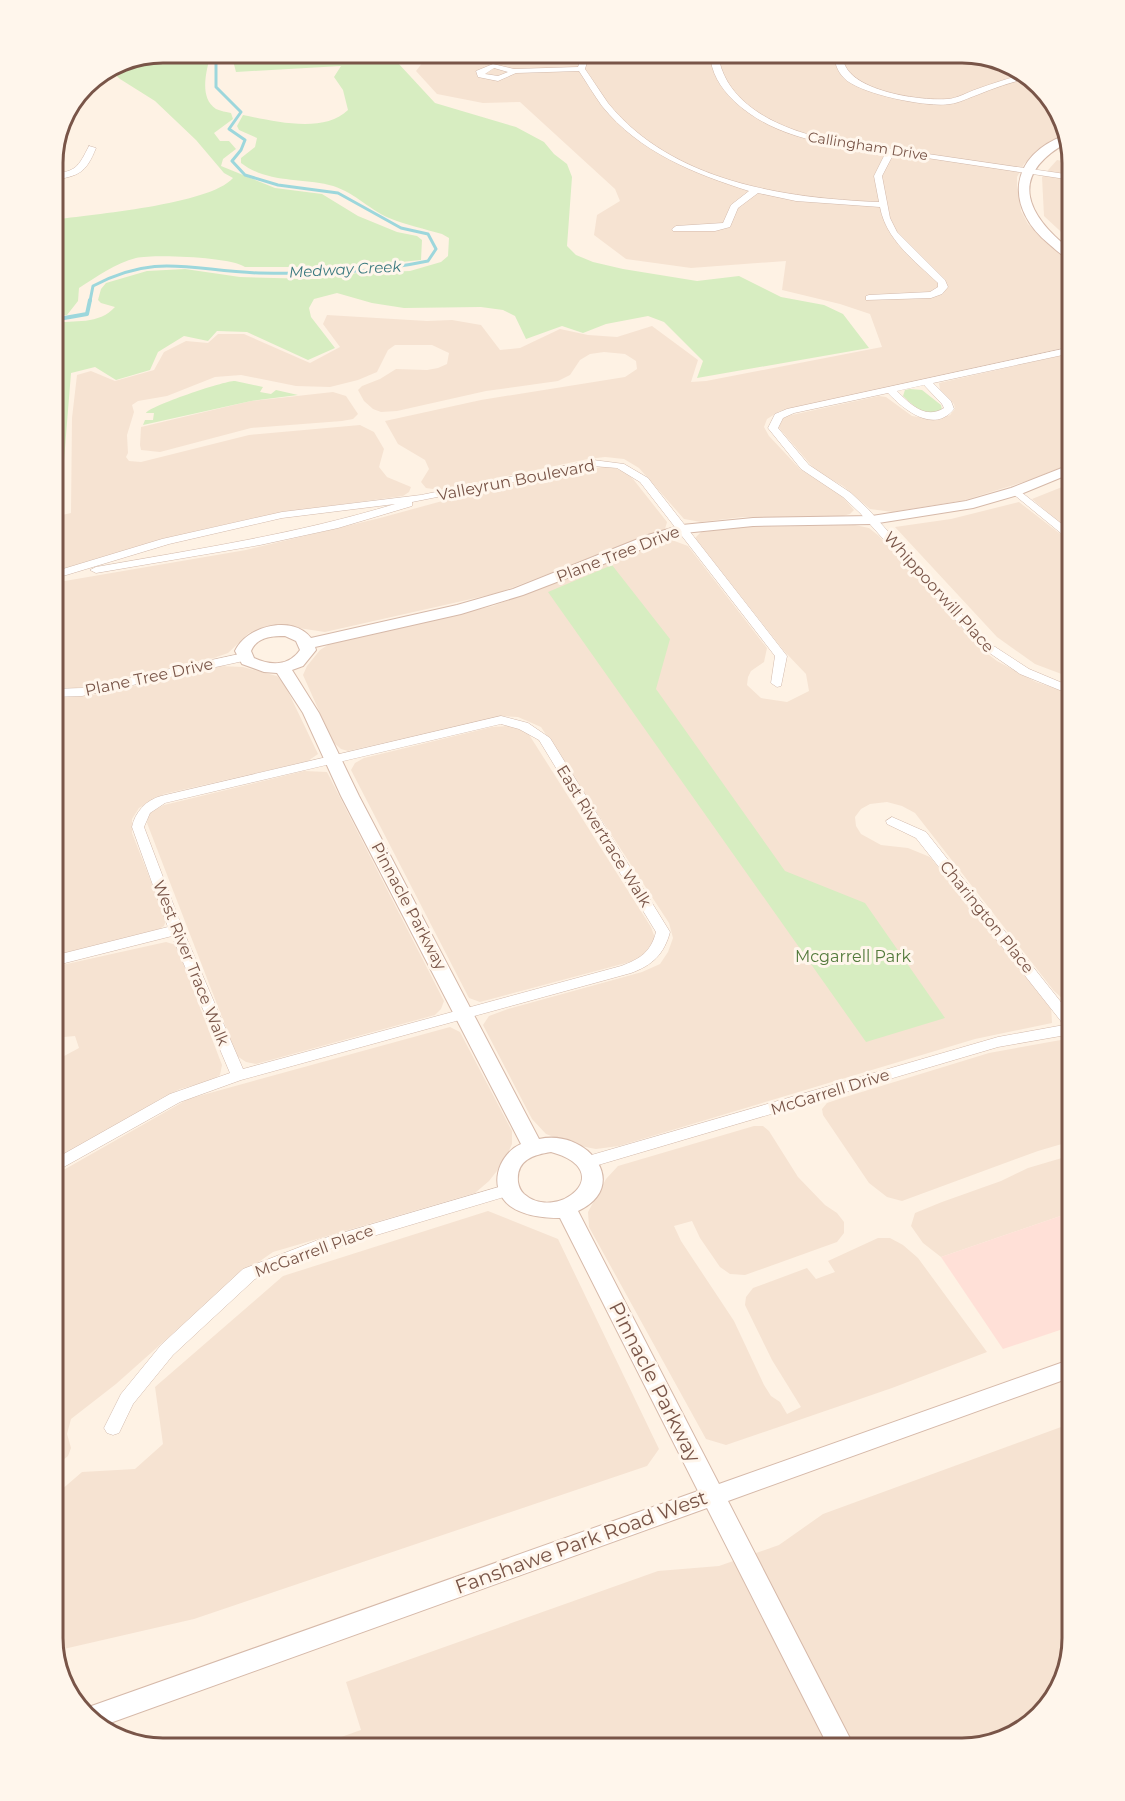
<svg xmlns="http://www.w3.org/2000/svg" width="1125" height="1801" font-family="Montserrat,sans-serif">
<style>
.residential{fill:#f6e3d2}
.commercial{fill:#ffe0d7}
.green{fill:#d7edc1}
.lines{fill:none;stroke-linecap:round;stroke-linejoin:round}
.stream-far1{stroke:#9dd7dc;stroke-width:3}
.stream{stroke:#9dd7dc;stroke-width:4}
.street-casing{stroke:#d3baac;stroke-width:1}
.secondary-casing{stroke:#d6b9a9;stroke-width:2}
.street{fill:#fff;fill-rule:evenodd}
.secondary{fill:#fff;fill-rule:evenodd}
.labels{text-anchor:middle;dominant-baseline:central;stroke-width:6;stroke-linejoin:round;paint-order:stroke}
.far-street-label{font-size:14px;fill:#795548;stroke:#fff6ec}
.far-water-label{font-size:15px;font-style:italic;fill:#3a797f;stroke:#fff6ec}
.street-label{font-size:16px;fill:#795548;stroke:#fff6ec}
.park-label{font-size:16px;fill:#537a3c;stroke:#fff6ec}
.near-street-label{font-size:20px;fill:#795548;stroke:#fff6ec}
.rim{fill:none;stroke:#795548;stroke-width:3}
</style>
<rect width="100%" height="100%" fill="#fef2e4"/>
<!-- residential -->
<g class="residential">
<polygon points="430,53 970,53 1024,71 1061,114 1066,134 1051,141 1032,156 1024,164 1017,177 1017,185 1021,211 1028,224 1072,264 1072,346 780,411 767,419 764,427 769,436 800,469 841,495 854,510 850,514 839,517 743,517 701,522 684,519 639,468 624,459 605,457 588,459 440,490 426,488 421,482 429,469 425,460 398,444 385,421 481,400 625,377 637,369 636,361 625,354 604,352 590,354 580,360 570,375 558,381 486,391 397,411 381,412 373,409 364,401 358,390 362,386 380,379 396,369 427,370 438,368 447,364 449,353 432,345 395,345 388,350 377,372 358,380 330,387 296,386 241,375 215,377 167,396 138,401 132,405 134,412 127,435 128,453 126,457 129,461 141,462 249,435 360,425 374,432 384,449 379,467 387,477 411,487 409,492 403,496 285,512 214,527 149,543 53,572 53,517 71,513 72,418 77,375 91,371 115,381 154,370 164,352 186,341 208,343 218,334 244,334 310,363 340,347 323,324 327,315 427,321 452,320 481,325 500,350 520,348 560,329 588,335 617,337 652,326 698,360 691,382 706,381 882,347 870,314 840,304 782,290 786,261 691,268 626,259 594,235 597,215 620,201 615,189 520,102 483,103 437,94 416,71"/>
<polygon points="1057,160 1072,163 1072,242 1044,216 1042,177"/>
<polygon points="1072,353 1072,463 1030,480 965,500 893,512 870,509 843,486 816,471 779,428 779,421 787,416 879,396 886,397 912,416 937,420 950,415 955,409 954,404 940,390 939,383"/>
<polygon points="333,392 346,396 358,414 353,419 342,421 251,428 160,452 141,450 140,445 141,427 251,401"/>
<polygon points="607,466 626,472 633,479 667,522 665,529 498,593 325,632 285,626 260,628 249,633 228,653 214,658 95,684 76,688 53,688 53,583 246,550 380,518 490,488"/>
<polygon points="1072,483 1072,533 1032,499"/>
<polygon points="1019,502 1072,543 1072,678 1035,664 997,637 895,527 951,519"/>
<polygon points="855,525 869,528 879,536 979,647 997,661 1036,682 1072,694 1072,1007 1054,991 915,813 902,806 887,802 870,804 861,809 855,817 856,826 861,834 881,845 908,848 930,857 1051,1005 1052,1023 975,1039 619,1146 596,1149 575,1145 546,1134 532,1119 483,1025 489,1016 508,1009 642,972 660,964 668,952 673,938 669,923 541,727 518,717 501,716 348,751 341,749 333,742 303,675 307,666 320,650 331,643 493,606 669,539 688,546 767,648 764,662 751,671 748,677 747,685 761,698 787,702 809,691 806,674 784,651 695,538 701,532 746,527"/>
<polygon points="220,666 243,667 277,676 284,683 318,754 308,761 164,794 139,808 132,819 132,833 166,920 164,926 152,934 72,954 53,957 53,698 87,696 112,691"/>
<polygon points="508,726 518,728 528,733 651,927 655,938 651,949 641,959 480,1002 469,998 351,770 355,763 364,758 492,727"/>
<polygon points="304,771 327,772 444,1001 441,1009 435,1015 256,1064 246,1062 237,1056 147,823 149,813 164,805"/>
<polygon points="166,942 176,945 222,1065 220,1075 210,1081 180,1089 160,1099 53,1162 53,1062 79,1048 75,1036 53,1038 53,967"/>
<polygon points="450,1027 460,1032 512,1131 512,1144 504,1162 489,1181 475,1193 273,1252 233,1280 116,1384 71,1419 67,1434 71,1448 68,1456 53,1468 53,1176 188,1099"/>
<polygon points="1072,1038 1072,1141 1038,1151 902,1201 887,1197 869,1183 823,1115 822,1109 827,1103 842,1098 989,1053"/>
<polygon points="754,1126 763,1126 769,1131 798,1177 825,1205 837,1213 844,1222 844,1233 837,1242 745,1275 730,1274 720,1267 700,1238 692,1221 674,1226 681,1241 734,1321 764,1385 771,1396 780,1402 787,1414 801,1407 772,1360 745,1305 746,1297 753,1288 807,1268 816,1279 835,1272 828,1261 878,1238 890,1238 903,1245 918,1258 987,1352 892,1388 726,1445 706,1439 589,1227 588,1212 606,1179 618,1166"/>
<polygon points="1072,1155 1072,1212 941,1257 923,1243 911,1226 915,1213 942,1202 1001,1181 1028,1168"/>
<polygon points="488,1211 558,1239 659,1449 647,1466 194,1619 55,1651 53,1638 53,1497 82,1472 135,1469 163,1444 155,1387 283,1276"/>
<polygon points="1072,1423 1072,1638 1054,1699 1011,1737 962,1748 310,1748 361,1730 346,1682 658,1571 719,1566 779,1545 823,1514"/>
</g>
<!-- commercial -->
<polygon class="commercial" points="1072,1212 1072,1326 1003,1349 941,1257"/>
<!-- green -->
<g class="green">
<path d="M 163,53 L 211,53 C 207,69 198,97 216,109 C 220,111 227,112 231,113 L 233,119 L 214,133 L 220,141 L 229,141 L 236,149 L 223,159 L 221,166 L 275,188 L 322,194 L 358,216 L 397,232 L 417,236 L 422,240 L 421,260 L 352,267 L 245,267 C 231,257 155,254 136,258 C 116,263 96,277 79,288 L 78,301 L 67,315 L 53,316 L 53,220 C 92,214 209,205 233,178 L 224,173 L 196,140 L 155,101 L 120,79 L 109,69 L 121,61 Z"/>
<path d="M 231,53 L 427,53 L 411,61 L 398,63 L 435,103 L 516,127 L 544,142 L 554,154 L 567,164 L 572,177 L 567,246 L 576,255 L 593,262 L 623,269 L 697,281 L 739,276 L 781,297 L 824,305 L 843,314 L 869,348 L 697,378 L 703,361 L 664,322 L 648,316 L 606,324 L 583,333 L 562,326 L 526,339 L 515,316 L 503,310 L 481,307 L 404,308 L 372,303 L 337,293 L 314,299 L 309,308 L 311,317 L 335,348 L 308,360 L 247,332 L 217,331 L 208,341 L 184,336 L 158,352 L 150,370 L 116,380 L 95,367 L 71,373 L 60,510 L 53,512 L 53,323 C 74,320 99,325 115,307 L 101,303 L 98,300 L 101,289 L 106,283 L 147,271 L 185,269 L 240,277 L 314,279 L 357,273 L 410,271 L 441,262 L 448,256 L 449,238 L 442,234 C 425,229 406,225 389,218 C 368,209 352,190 329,185 C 299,178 267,183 241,163 L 241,158 L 255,147 L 257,138 L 239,130 L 237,126 L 243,115 C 273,121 324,134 348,110 L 343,90 L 334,77 L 341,66 L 236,72 Z"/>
<path d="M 235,381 L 263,387 L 260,392 L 271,394 L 276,390 L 298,395 L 251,401 L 143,425 L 145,420 L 153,420 L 154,413 L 146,413 C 150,406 223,381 235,381 Z"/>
<path d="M 910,389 L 922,390 L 941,405 L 942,410 C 925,418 915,407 903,396 L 905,390 Z"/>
<polygon points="612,565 670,639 656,689 785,871 865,903 945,1018 866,1042 548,592"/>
</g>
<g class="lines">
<!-- stream-far1 -->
<path class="stream-far1" d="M 90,301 L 93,286 C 157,252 192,271 259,273 C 316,274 372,273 428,261 L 436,249 L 428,234 L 401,228 L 338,193 L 278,185 L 245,175 L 232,161 L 241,150 L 245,140 L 229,129 L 241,112 L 216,87 L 216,53"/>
<!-- stream -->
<polyline class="stream" points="53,320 87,314 90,300"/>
<!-- street casing -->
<g class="street-casing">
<g id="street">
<path d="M 591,53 L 599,53 L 587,62 L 585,69 C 593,80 600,92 608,103 C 672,182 784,198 879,202 L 874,176 L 886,152 C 832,145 776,140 734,101 C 720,87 711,73 710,53 L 718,53 C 724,106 784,131 832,140 L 1072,175 L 1072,180 L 894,153 L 882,176 L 890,218 L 897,232 L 945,280 L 948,287 L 942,294 L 931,298 L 866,300 L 866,296 L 869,295 L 930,292 L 938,287 L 938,283 C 915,261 886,240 880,207 L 796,201 L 758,193 L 738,208 L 730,227 L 715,231 L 673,231 L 672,229 L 676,226 L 723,223 L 731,205 L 749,191 C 695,174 639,152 602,106 C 594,95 587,83 579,71 L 516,73 L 498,81 L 478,77 L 476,71 L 493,64 L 514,69 L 578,67 L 581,59 ZM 494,68 L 508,72 L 498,76 L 485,74 Z"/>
<path d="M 835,53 L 843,53 C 839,90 919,101 947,99 C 956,99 968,92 977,89 C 994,83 1009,78 1026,74 L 1030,78 C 1011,82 994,88 977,95 C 968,98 959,103 950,104 C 929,108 859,94 844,78 C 837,71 834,62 835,53 Z"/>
<path d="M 89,146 L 96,148 C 86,173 79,176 53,180 L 53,174 C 77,171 78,167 89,146 Z"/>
<path d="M 1072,347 L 1072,353 L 933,383 L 951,401 L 954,409 C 934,434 904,410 888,393 L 794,413 L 783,418 L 778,428 L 809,465 L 851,493 L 868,509 L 986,641 L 1029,669 L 1072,687 L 1072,695 L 1020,674 L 978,645 L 860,513 L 843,497 L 801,469 L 768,428 L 775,414 L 787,409 ZM 924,385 L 942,404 L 944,408 C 925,420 910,404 897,391 Z"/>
<path d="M 593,460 L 624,464 L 648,478 L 787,656 L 781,686 L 777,687 L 771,683 L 775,656 L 640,482 L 617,468 L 593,466 L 412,502 L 412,506 L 338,528 L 260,545 L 96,573 L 90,570 L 96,567 C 197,549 297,534 395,504 L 282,518 L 169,544 L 53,579 L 53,572 L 162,539 L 282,512 L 421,495 Z"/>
<polygon points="1016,488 1072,532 1072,540 1068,539 1012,493 1011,491"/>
<polygon points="244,653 250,657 248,660 82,696 53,697 53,689 82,688"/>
<path d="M 501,716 L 528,723 L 550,738 L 670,932 C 664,954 653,965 631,973 L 241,1080 L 180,1102 L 53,1173 L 53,1160 L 170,1094 L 230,1073 L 172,936 L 53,966 L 53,956 L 168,927 L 132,827 C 135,812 146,800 161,796 ZM 501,724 L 519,729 L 539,740 L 656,932 C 651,952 640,959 621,966 L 243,1069 L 183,930 L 144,827 L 150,813 L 165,803 Z"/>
<polygon points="892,817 926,832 1072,1016 1072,1034 998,1047 588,1168 583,1166 580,1162 583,1158 588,1156 998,1037 1064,1025 916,838 887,824 886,821"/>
<polygon points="509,1184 514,1186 517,1190 514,1194 323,1251 255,1279 173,1355 133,1404 119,1433 113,1435 107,1433 104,1428 121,1394 161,1345 243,1269 318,1240"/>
</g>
</g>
<!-- secondary casing -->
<g class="secondary-casing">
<g id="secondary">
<path d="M 1066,135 L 1068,142 C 1006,176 1027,216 1072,251 L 1072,260 C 1063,257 1056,250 1049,244 C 1004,207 1009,155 1066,135 Z"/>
<path d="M 1072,464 L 1072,473 L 1021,494 L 973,508 L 872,524 L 753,526 L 684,533 L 523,595 L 461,614 L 315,647 L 316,650 L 303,666 L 292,670 L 319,713 L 359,796 L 539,1139 C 588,1128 632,1186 578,1211 L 719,1484 L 1072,1359 L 1072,1377 L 728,1501 L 855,1748 L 829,1748 L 707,1508 L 99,1727 L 83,1709 L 698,1491 L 560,1218 C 543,1218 524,1216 510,1206 C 487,1188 498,1154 521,1144 L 341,796 L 303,713 L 277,673 L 264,672 L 242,664 L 235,651 C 246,626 293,614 311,638 L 457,605 L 513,589 L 648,535 L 682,525 L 753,518 L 872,516 L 966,501 L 1011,488 ZM 285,636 L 296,641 L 300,650 C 289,666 271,666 254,658 L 251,651 C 257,637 271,636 285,636 ZM 551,1152 C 620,1171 557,1223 524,1194 C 520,1190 519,1187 518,1182 C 516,1160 533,1155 551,1152 Z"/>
</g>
</g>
<!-- street -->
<use href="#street" class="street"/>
<!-- secondary -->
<use href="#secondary" class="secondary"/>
</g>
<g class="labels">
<!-- far-street labels -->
<g class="far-street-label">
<text transform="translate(868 146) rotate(9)">Callingham Drive</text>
</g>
<!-- far-water labels -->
<g class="far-water-label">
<text transform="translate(345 269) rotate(-3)">Medway Creek</text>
</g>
<!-- street labels -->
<g class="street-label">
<text transform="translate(516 480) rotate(-11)">Valleyrun Boulevard</text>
<text transform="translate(618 554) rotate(-21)">Plane Tree Drive</text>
<text transform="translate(939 592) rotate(48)">Whippoorwill Place</text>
<text transform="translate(149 677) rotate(-12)">Plane Tree Drive</text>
<text transform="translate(604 836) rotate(58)">East Rivertrace Walk</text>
<text transform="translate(409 906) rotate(62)">Pinnacle Parkway</text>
<text transform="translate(987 917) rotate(51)">Charington Place</text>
<text transform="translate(191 963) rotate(68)">West River Trace Walk</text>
<text transform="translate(830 1092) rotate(-17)">McGarrell Drive</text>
<text transform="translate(314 1251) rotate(-20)">McGarrell Place</text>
</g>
<!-- park labels -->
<g class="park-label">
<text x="853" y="956">Mcgarrell Park</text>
</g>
<!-- near-street labels -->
<g class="near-street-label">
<text transform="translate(655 1382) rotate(63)">Pinnacle Parkway</text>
<text transform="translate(581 1542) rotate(-20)">Fanshawe Park Road West</text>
</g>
</g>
<!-- crop -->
<path d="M0 0H1125V1801H0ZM163 63H962A100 100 0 0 1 1062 163V1638A100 100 0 0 1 962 1738H163A100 100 0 0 1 63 1638V163A100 100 0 0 1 163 63Z" fill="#fff6ec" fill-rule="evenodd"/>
<path class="rim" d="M163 63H962A100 100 0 0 1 1062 163V1638A100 100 0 0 1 962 1738H163A100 100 0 0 1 63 1638V163A100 100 0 0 1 163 63Z"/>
</svg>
